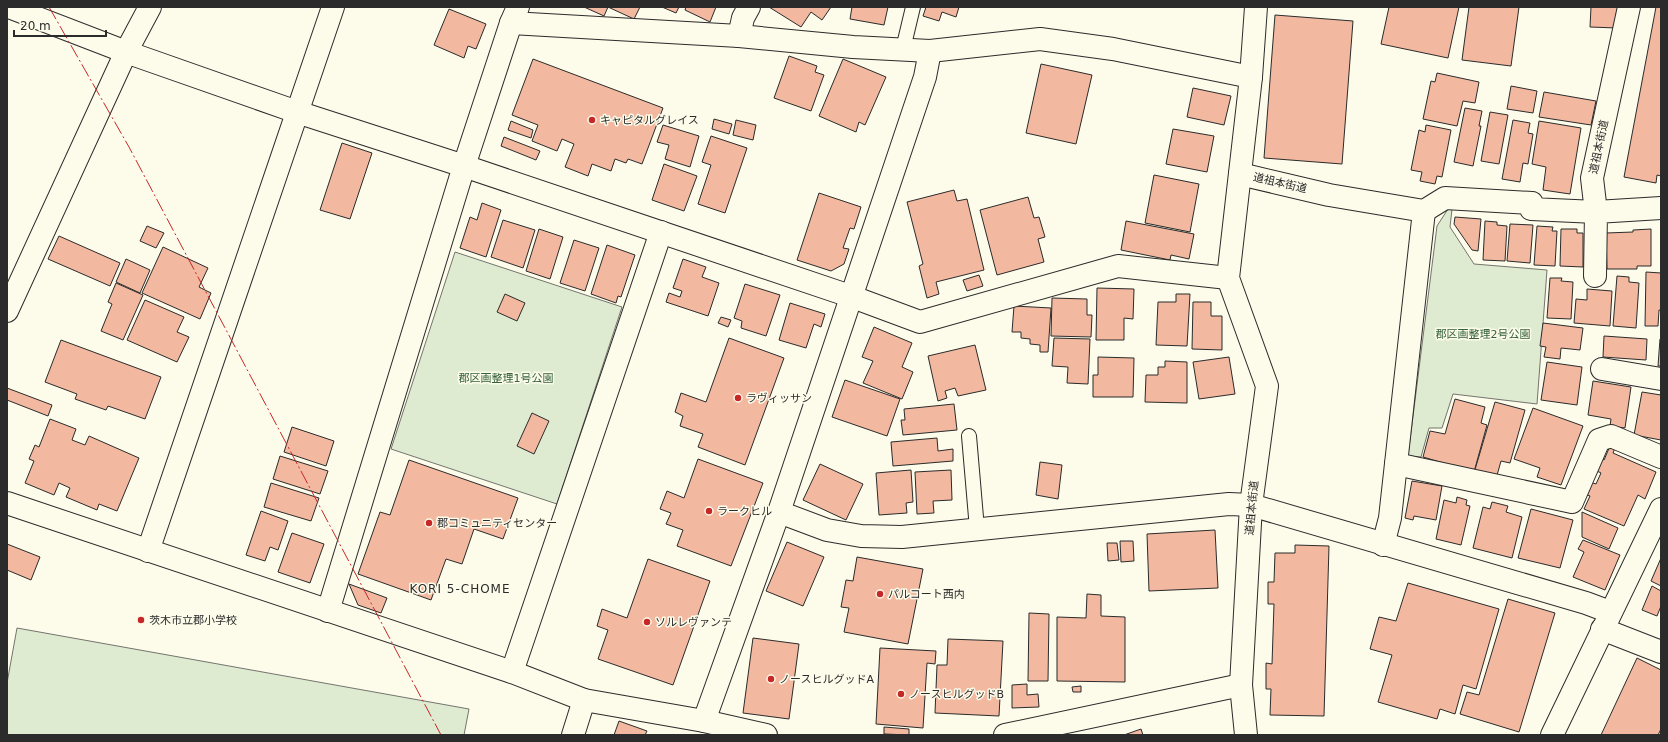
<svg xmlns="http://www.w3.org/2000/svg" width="1668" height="742" font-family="'DejaVu Sans','Noto Sans JP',sans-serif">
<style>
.green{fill:#deebd1;stroke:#74746e}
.building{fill:#f2b8a0;stroke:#2b2b2b}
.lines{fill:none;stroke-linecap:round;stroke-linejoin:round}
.lane-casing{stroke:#2b2b2b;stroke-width:16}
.street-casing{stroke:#2b2b2b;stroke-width:24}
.lane{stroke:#fdfbea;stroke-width:14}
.street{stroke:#fdfbea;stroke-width:22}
.power{stroke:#c62828;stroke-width:1;stroke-dasharray:14 3 2 3;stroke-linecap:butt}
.poi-dot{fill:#c62828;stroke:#fdfbea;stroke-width:1.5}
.labels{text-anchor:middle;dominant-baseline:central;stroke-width:3;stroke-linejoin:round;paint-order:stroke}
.poi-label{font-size:11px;fill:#2b2b2b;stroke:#fdfbea;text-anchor:start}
.street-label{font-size:11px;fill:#2b2b2b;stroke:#fdfbea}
.park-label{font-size:11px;fill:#34623c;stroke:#fdfbea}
.neighbourhood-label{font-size:12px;letter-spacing:1px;fill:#2b2b2b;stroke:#fdfbea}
</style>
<rect width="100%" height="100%" fill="#fdfbea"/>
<!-- green -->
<g class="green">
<polygon points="1448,209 1452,209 1450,227 1474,264 1547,270 1537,404 1453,394 1442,428 1429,428 1421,457 1408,456 1437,226"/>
<polygon points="455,252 622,307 557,504 391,449"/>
<polygon points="17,628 469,709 464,735 7,735 7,683"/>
</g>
<!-- building -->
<g class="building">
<polygon points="584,7 640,7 634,19 608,7 604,16"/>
<polygon points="662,7 679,7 676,13"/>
<polygon points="686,7 716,7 710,22 685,10"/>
<polygon points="769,7 831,7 822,20 811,12 801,27"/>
<polygon points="850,7 888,7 884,25 850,19 852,7"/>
<polygon points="926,7 959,7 956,17 942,12 939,21 923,16"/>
<polygon points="1389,7 1459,7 1448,58 1381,44"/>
<polygon points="1469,7 1519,7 1511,66 1462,60"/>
<polygon points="1591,7 1618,7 1617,28 1590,27"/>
<polygon points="1656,7 1661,7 1661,176 1657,175 1656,183 1624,177"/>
<polygon points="449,9 486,24 476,49 468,46 464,58 434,45"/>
<polygon points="1275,15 1353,21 1342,164 1264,158"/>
<polygon points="789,56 817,66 815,72 824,75 811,111 774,98"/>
<polygon points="533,59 663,108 642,164 628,159 626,163 615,159 611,171 592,164 588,176 565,167 574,144 562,139 557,151 532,141 538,125 512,115"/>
<polygon points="843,59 886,77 865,125 859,122 856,132 819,116"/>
<polygon points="1041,64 1092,75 1076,144 1026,133"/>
<polygon points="1437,73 1479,82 1475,103 1463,101 1457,126 1423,119 1431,81 1435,82"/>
<polygon points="1511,86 1537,91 1533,113 1507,109"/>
<polygon points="1193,88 1231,96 1224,125 1187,117"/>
<polygon points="1544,92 1596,101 1591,125 1539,117"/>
<polygon points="1465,108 1482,111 1479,126 1481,126 1473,166 1454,162"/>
<polygon points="1490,112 1508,115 1499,164 1481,161"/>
<polygon points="714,119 732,124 729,134 712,129"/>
<polygon points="736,120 756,125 753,140 733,135"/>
<polygon points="1513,120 1530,123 1528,133 1533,134 1528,164 1523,163 1520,182 1502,179"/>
<polygon points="511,121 533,130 531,138 508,130"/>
<polygon points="1539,121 1581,128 1570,194 1543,190 1546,167 1532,164"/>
<polygon points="663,125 699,136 690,167 665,159 669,145 657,142"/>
<polygon points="1426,125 1451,130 1442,177 1437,176 1435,184 1420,181 1422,172 1411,170 1419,130 1425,132"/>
<polygon points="1173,129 1214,136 1207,172 1166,164"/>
<polygon points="711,136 747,148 725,213 698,204 711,165 702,162"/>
<polygon points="504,137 540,151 536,160 501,146"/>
<polygon points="342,143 372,153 350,219 320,210"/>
<polygon points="664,164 697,176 684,211 652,200"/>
<polygon points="1154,175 1199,184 1190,232 1145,223"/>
<polygon points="954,190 957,201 967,199 984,270 936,282 939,294 927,298 919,266 923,264 907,202"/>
<polygon points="819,193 861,207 854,229 850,228 843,248 849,249 844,264 831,271 797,260"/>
<polygon points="1028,197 1034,218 1039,217 1045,237 1038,239 1044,262 997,275 980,210"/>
<polygon points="482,203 501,210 486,257 460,248 470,217 477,220"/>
<polygon points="1455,217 1481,219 1478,251 1472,250 1454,224"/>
<polygon points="503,220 535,230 523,268 491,257"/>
<polygon points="1126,221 1194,234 1189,259 1171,255 1170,260 1121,250"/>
<polygon points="1485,221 1497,222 1497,225 1507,226 1505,261 1483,260"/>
<polygon points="1510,224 1533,225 1530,263 1507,261"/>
<polygon points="147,226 164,233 156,248 140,241"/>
<polygon points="1537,226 1553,227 1552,231 1557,231 1555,266 1534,265"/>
<polygon points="539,229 563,237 550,279 526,271"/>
<polygon points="1561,229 1577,229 1577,233 1583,233 1583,267 1560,266"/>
<polygon points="1651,229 1651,266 1637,266 1637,269 1607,269 1606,233 1633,232 1633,230"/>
<polygon points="59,236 120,263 110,286 48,259"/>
<polygon points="574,240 599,248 585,291 560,283"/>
<polygon points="607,245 635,255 621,297 618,296 616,303 591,294"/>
<polygon points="163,247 208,268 199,287 211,293 200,319 142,293"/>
<polygon points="126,259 150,270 140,293 116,282"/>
<polygon points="683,259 706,267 702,277 719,283 708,316 666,302 669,293 680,297 682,291 673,288"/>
<polygon points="1646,272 1661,273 1661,310 1659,310 1658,326 1645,326"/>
<polygon points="979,275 983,286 967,291 963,280"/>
<polygon points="1617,276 1629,277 1629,282 1639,283 1636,328 1613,326"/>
<polygon points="1550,278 1562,278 1561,281 1573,282 1571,319 1547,318"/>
<polygon points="116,283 143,295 123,340 101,331 112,304 108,302"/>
<polygon points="745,284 780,295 766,336 741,328 742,321 734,318"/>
<polygon points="1097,288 1134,289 1133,319 1124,318 1124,340 1096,340"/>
<polygon points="1587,289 1612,291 1610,326 1574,323 1576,299 1587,300"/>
<polygon points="505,294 525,303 517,321 497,312"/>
<polygon points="1176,294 1190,294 1187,346 1156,345 1158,302 1176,302"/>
<polygon points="1052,298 1087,299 1087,315 1092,315 1091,337 1051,336"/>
<polygon points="145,300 184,317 177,332 189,337 177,362 127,340"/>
<polygon points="1193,302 1211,302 1211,316 1222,316 1222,350 1192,349"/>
<polygon points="790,303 825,314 821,327 814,324 806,348 779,340"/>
<polygon points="1014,306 1051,308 1048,352 1040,352 1040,345 1030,344 1030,339 1021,338 1021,332 1012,332"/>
<polygon points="721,317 731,320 728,327 718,323"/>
<polygon points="1543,323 1583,328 1580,350 1561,348 1560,359 1544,357 1546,347 1540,346"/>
<polygon points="874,327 912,343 902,367 913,372 902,399 863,383 873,361 862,357"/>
<polygon points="1604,336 1647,339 1646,360 1603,357"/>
<polygon points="729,338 784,358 745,465 698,447 703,434 680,426 683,416 675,412 681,393 706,402"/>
<polygon points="1054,338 1090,339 1088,384 1067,383 1068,367 1052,366"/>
<polygon points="1660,339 1661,339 1661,366 1658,366"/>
<polygon points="61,340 161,377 145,419 108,406 106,410 75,399 77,394 45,382"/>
<polygon points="975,345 986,390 958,396 955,388 945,391 947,398 938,401 928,356"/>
<polygon points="1098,357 1134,358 1133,397 1093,397 1093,375 1098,375"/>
<polygon points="1229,357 1235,394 1199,399 1193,362"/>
<polygon points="1165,361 1187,362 1187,403 1145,402 1146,375 1158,375 1158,367 1165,367"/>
<polygon points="1547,362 1582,367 1577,405 1541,400"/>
<polygon points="845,380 900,399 887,436 832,417"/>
<polygon points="1593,381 1631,387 1625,428 1610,426 1611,419 1588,415"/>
<polygon points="7,388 52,405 48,416 7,400"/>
<polygon points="1642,392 1661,395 1661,440 1634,435"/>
<polygon points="1455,399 1485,407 1481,423 1487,425 1474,472 1423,457 1430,431 1445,434"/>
<polygon points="1495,402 1525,410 1510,463 1501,461 1496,479 1474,473"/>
<polygon points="954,404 957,430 903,435 901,420 905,420 904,409"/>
<polygon points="1533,408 1583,426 1561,485 1537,477 1540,468 1514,459"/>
<polygon points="532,413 549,421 534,454 517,446"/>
<polygon points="50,419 76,429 72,440 85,445 89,436 139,458 117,511 99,504 97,510 66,497 70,488 59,483 54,495 25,483 34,461 29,459 35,445 39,447"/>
<polygon points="292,427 334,441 326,466 284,452"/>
<polygon points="937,438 938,451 953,449 953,461 893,466 891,442"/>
<polygon points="1610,446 1615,448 1613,453 1656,472 1645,499 1638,495 1624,526 1584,509 1590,496 1585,494 1590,482 1596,484 1601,473 1595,470 1601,458 1604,460"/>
<polygon points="280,456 328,471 320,494 273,479"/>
<polygon points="698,459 763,483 731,566 677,546 683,530 666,524 671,513 660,509 667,491 684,498"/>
<polygon points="409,460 518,498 503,539 474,529 462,564 446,559 431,600 358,574 380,512 390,515"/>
<polygon points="1040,462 1062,465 1058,499 1036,495"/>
<polygon points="820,464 863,484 846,520 803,500"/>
<polygon points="911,470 913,502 906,503 907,513 879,515 876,473"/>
<polygon points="951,470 952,500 933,501 934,513 917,514 915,472"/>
<polygon points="1412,481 1442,486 1436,520 1414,516 1413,520 1405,518"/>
<polygon points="271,483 319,498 311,521 264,507"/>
<polygon points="1457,497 1467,500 1466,505 1470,506 1461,545 1436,539 1444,500 1456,503"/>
<polygon points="1492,502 1508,506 1506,512 1522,517 1512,558 1473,548 1483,507 1490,509"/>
<polygon points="1531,509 1573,520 1560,568 1518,558"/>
<polygon points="261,511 288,521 278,550 270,547 265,561 246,555"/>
<polygon points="1582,512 1618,528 1609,549 1582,537"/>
<polygon points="1215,530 1218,588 1149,591 1147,534"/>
<polygon points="292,533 324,544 310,583 278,572"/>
<polygon points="1583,540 1620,555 1605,590 1573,577 1584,552 1578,549"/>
<polygon points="1120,541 1133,541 1134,561 1121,562"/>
<polygon points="787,542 824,557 803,606 766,591"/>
<polygon points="1107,543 1117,543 1119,560 1108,561"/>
<polygon points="7,544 40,557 31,580 7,570"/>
<polygon points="1295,545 1329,546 1324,716 1270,715 1271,689 1266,689 1266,663 1272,664 1274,604 1268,604 1268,582 1274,582 1275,553 1295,553"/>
<polygon points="857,557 923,569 908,644 844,632 849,608 841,607 846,580 853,581"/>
<polygon points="1661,558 1661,586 1651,581"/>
<polygon points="648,559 710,581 673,685 598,659 608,630 597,626 602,609 627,618"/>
<polygon points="1408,583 1499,609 1476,689 1463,685 1455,714 1440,709 1437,719 1378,702 1392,655 1370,649 1379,617 1396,621"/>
<polygon points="349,584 387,598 381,613 358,605"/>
<polygon points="1652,586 1661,591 1661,606 1657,616 1642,610"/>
<polygon points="1087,594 1101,595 1101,616 1125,617 1125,682 1057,681 1057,617 1086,618"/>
<polygon points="1508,599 1555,613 1519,732 1460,714 1467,692 1479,695"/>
<polygon points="1029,613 1049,614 1048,681 1028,681"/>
<polygon points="753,638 799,644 789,719 743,713"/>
<polygon points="948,639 1003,641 999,716 935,713 937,665 947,665"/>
<polygon points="880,648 936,651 935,664 927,663 923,728 876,724"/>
<polygon points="1637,658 1661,670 1661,729 1658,735 1601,735"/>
<polygon points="1027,684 1027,695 1038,694 1039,707 1012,708 1012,685"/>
<polygon points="1081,686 1081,692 1073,692 1072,687"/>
<polygon points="619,721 647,731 645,735 614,735"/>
<polygon points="884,727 909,729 909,735 884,734"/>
<polygon points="1141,729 1143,735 1124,735"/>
</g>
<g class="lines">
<!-- lane casing -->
<g class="lane-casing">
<g id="lane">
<polyline points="903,49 913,7"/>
<polyline points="969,436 977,529"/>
</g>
</g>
<!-- street casing -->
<g class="street-casing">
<g id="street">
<polyline points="9,7 126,52 297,112 464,166 850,296 920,322 1118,266 1228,278"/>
<polyline points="511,23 739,36 853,47 930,51 1040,39 1113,49 1251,77"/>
<polyline points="739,36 743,18 749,7"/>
<polyline points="1240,174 1329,195 1424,211 1445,198 1532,203 1531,209 1596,212 1592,178 1629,7"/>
<polyline points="1595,276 1596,212 1661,208"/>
<polyline points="7,311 126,52 150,7"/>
<polyline points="1602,369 1661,379"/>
<polyline points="1396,464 1572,502 1599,440 1611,436 1661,457"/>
<polyline points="7,503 512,672 584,700 704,721 766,735"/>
<polyline points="779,512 827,530 861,536 902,537 1229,504 1251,505 1586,603 1610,612"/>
<polyline points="1383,545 1390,518 1424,211"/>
<polyline points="148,551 333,7"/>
<polyline points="328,611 464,166 511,23 518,7"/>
<polyline points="1602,629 1661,652"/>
<polyline points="512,672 661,232"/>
<polyline points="704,721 779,512 925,77 930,51"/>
<polyline points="573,735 584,700"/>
<polyline points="1005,735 1241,685"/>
<polyline points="1246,735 1241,685 1251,505 1267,386 1228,278 1251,77 1256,7"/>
<polyline points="1552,735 1661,509"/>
</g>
</g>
<!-- lane -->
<use href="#lane" class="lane"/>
<!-- street -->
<use href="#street" class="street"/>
<!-- power -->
<polyline class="power" points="49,7 129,147 441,735"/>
</g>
<!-- markers -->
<g class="poi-dot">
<circle cx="592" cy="120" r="4"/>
<circle cx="738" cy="398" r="4"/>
<circle cx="709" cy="511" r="4"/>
<circle cx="429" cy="523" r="4"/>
<circle cx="880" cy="594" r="4"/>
<circle cx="141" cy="620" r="4"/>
<circle cx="647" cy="622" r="4"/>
<circle cx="771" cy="679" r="4"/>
<circle cx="901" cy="694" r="4"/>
</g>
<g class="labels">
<!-- poi labels -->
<g class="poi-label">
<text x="600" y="120">キャピタルグレイス</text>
<text x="746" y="398">ラヴィッサン</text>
<text x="717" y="511">ラークヒル</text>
<text x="437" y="523">郡コミュニティセンター</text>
<text x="888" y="594">パルコート西内</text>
<text x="149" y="620">茨木市立郡小学校</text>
<text x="655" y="622">ソルレヴァンテ</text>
<text x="779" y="679">ノースヒルグッドA</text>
<text x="909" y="694">ノースヒルグッドB</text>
</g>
<!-- street labels -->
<g class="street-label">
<text transform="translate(1599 147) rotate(-78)">道祖本街道</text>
<text transform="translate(1280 183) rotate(13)">道祖本街道</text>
<text transform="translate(1252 508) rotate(-85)">道祖本街道</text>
</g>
<!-- park labels -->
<g class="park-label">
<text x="1483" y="334">郡区画整理2号公園</text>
<text x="506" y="378">郡区画整理1号公園</text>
</g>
<!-- neighbourhood labels -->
<g class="neighbourhood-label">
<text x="460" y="589">KORI 5-CHOME</text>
</g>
</g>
<!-- border -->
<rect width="1668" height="742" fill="none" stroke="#2b2b2b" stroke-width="16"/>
<!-- scale -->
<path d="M14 30v6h92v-6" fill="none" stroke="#2b2b2b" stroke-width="2"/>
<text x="20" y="30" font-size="12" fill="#2b2b2b" stroke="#fdfbea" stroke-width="3" paint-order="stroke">20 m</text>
</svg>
